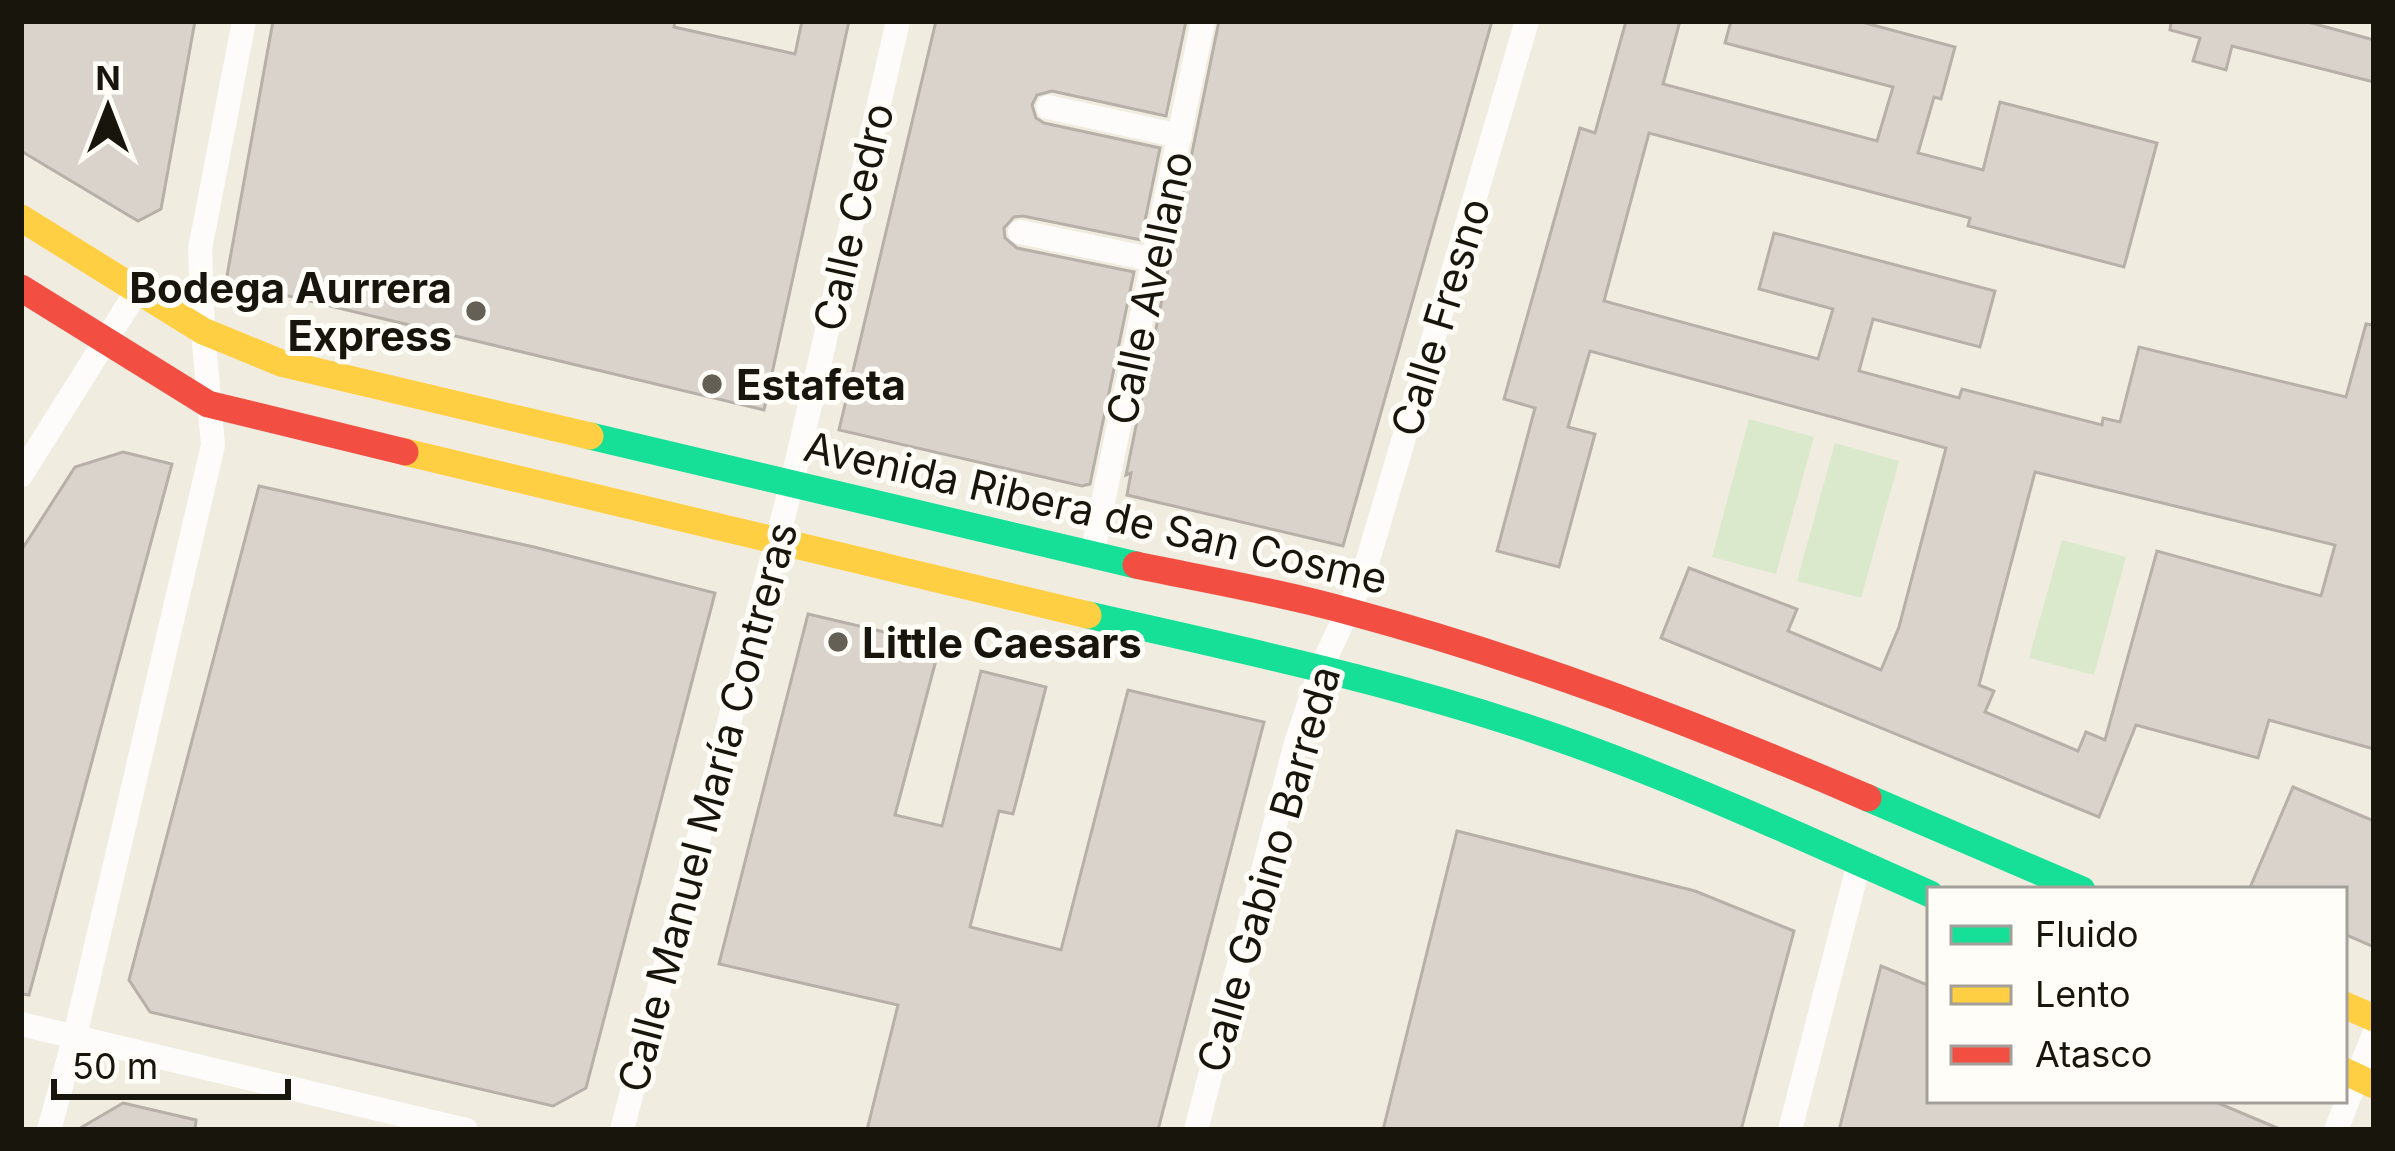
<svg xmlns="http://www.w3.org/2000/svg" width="2395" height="1151" font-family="Inter,sans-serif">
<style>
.green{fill:#dae8cc}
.building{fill:#dad3cc;stroke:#b7b0a9;stroke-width:3;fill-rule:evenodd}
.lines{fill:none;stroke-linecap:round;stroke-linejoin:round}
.street{stroke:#fdfcfa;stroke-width:24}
.fast{stroke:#16e098;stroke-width:27}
.slow{stroke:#ffcf43;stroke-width:27}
.jam{stroke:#f24e42;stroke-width:27}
.poi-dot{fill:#646056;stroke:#fffdf8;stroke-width:4.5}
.labels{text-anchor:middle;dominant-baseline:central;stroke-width:10;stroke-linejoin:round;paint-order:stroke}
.street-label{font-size:42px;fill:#18150c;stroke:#fffdf8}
.poi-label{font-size:42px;font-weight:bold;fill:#18150c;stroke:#fffdf8;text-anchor:start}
</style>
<rect width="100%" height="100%" fill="#f1ece0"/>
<!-- green -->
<g class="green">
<polygon points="1749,419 1814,437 1776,574 1712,557"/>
<polygon points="1835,443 1899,461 1861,598 1797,581"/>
<polygon points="2062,540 2126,557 2094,675 2029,658"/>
</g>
<!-- building -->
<g class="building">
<polygon points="21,21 195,21 161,209 138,221 21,151"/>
<polygon points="273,21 675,21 674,27 795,54 802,21 849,21 764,410 226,281"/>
<polygon points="936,21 1186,21 1166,116 1052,91 1037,95 1032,105 1036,118 1044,123 1160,148 1141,240 1023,216 1014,217 1004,228 1005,238 1017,248 1134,272 1090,484 1082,486 839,430"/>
<polygon points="1219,21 1492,21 1343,546 1127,495 1131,473 1126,475"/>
<path d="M 1626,21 L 1680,21 L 1663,84 L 1877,141 L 1893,87 L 1725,43 L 1731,21 L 1858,21 L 1955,47 L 1941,99 L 1934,97 L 1918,153 L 1983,170 L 2000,102 L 2157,143 L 2124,267 L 1968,226 L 1970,218 L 1649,133 L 1604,301 L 1818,359 L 1833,309 L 1759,289 L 1774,233 L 1995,291 L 1980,347 L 1873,319 L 1859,371 L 1959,398 L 1962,389 L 2102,425 L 2103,418 L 2120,422 L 2139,347 L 2346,397 L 2366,324 L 2374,325 L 2374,749 L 2269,720 L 2258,758 L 2136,725 L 2099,817 L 1661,638 L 1689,568 L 1797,609 L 1788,631 L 1881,670 L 1899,627 L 1946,448 L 1590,351 L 1568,427 L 1595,434 L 1559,567 L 1497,551 L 1535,408 L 1504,399 L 1580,128 L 1595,133 ZM 2035,472 L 2335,545 L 2321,596 L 2157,551 L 2105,740 L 2086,732 L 2078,751 L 1985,712 L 1994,691 L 1979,685 Z"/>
<polygon points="2171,21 2304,21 2374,40 2374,82 2232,46 2226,70 2193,61 2200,38 2170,30"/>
<polygon points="123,452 172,464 29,995 21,994 21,551 75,467"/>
<polygon points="259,486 534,547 715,593 586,1088 553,1106 150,1012 129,980"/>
<polygon points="808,614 940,645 895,815 942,826 981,671 1046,687 1013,814 999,811 970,927 1061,950 1128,690 1264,722 1158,1130 867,1130 898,1005 719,964"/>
<polygon points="2293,787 2374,821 2374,947 2344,934 2344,890 2249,890"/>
<polygon points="1457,831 1695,891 1794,931 1741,1130 1383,1130"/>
<polygon points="1881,966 1930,986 1930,1100 2211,1100 2282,1130 1839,1130"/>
<polygon points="123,1103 196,1120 195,1130 77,1130"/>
</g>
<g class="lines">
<!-- street -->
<g class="street">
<polyline points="1048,107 1180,136"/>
<polyline points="1020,232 1155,260"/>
<polyline points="21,475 137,291"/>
<polyline points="1092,555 1203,21"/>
<polyline points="21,1024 466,1130"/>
<polyline points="49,1130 75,1036 213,445 203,331 200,249 244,21"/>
<polyline points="622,1130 792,483 898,21"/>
<polyline points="1196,1130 1296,743 1321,668 1362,580 1527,21"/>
<polyline points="1790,1130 1859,863"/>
<polyline points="2336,1130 2374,1034"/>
</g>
<!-- fast -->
<g class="fast">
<polyline points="590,436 1136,565"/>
<path d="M 1088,615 C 1252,652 1417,687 1575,744 C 1696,788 1813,842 1930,894"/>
<polyline points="1868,798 2082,890"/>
</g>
<!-- slow -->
<g class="slow">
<polyline points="21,218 203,331 281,363 590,436"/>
<polyline points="405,452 1088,615"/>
<polyline points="2344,1005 2374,1018"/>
<polyline points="2344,1071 2374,1085"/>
</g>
<!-- jam -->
<g class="jam">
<polyline points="21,288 208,404 405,452"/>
<path d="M 1136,565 C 1207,580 1280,592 1351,612 C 1529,660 1699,725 1868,798"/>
</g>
</g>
<!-- markers -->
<g class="poi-dot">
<circle cx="476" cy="311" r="12"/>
<circle cx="712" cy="384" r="12"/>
<circle cx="838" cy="642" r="12"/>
</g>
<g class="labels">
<!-- street labels -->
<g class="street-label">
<text transform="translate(853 217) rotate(-77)">Calle Cedro</text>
<text transform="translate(1149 288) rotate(-78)">Calle Avellano</text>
<text transform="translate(1440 317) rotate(-73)">Calle Fresno</text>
<text transform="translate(1096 512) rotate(13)">Avenida Ribera de San Cosme</text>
<text transform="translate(707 807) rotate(-75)">Calle Manuel María Contreras</text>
<text transform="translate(1268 869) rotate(-74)">Calle Gabino Barreda</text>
</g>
<!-- poi labels -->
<g class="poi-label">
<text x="452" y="287" text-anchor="end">Bodega Aurrera<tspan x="452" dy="48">Express</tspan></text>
<text x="736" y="384">Estafeta</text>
<text x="862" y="642">Little Caesars</text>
</g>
</g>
<!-- border -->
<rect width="2395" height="1151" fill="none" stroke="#18150c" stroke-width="48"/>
<!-- legend -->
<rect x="1927" y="887" width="420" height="216" fill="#fffdf8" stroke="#a3a09a" stroke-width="3"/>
<rect x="1951" y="926" width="60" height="18" fill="#16e098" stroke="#a3a09a" stroke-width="3"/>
<text x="2035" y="947" font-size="36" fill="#18150c">Fluido</text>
<rect x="1951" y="986" width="60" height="18" fill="#ffcf43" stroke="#a3a09a" stroke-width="3"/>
<text x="2035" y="1007" font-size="36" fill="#18150c">Lento</text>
<rect x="1951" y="1046" width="60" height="18" fill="#f24e42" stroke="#a3a09a" stroke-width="3"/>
<text x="2035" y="1067" font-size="36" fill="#18150c">Atasco</text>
<!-- north arrow -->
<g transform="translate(108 108)" stroke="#fffdf8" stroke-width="9" paint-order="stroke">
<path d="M0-9L21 45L0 30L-21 45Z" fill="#18150c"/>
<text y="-18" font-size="33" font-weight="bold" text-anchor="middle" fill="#18150c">N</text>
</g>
<!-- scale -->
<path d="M54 1079v18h234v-18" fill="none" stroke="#18150c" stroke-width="6"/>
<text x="72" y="1079" font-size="36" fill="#18150c" stroke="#fffdf8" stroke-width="9" paint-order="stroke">50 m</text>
</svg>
